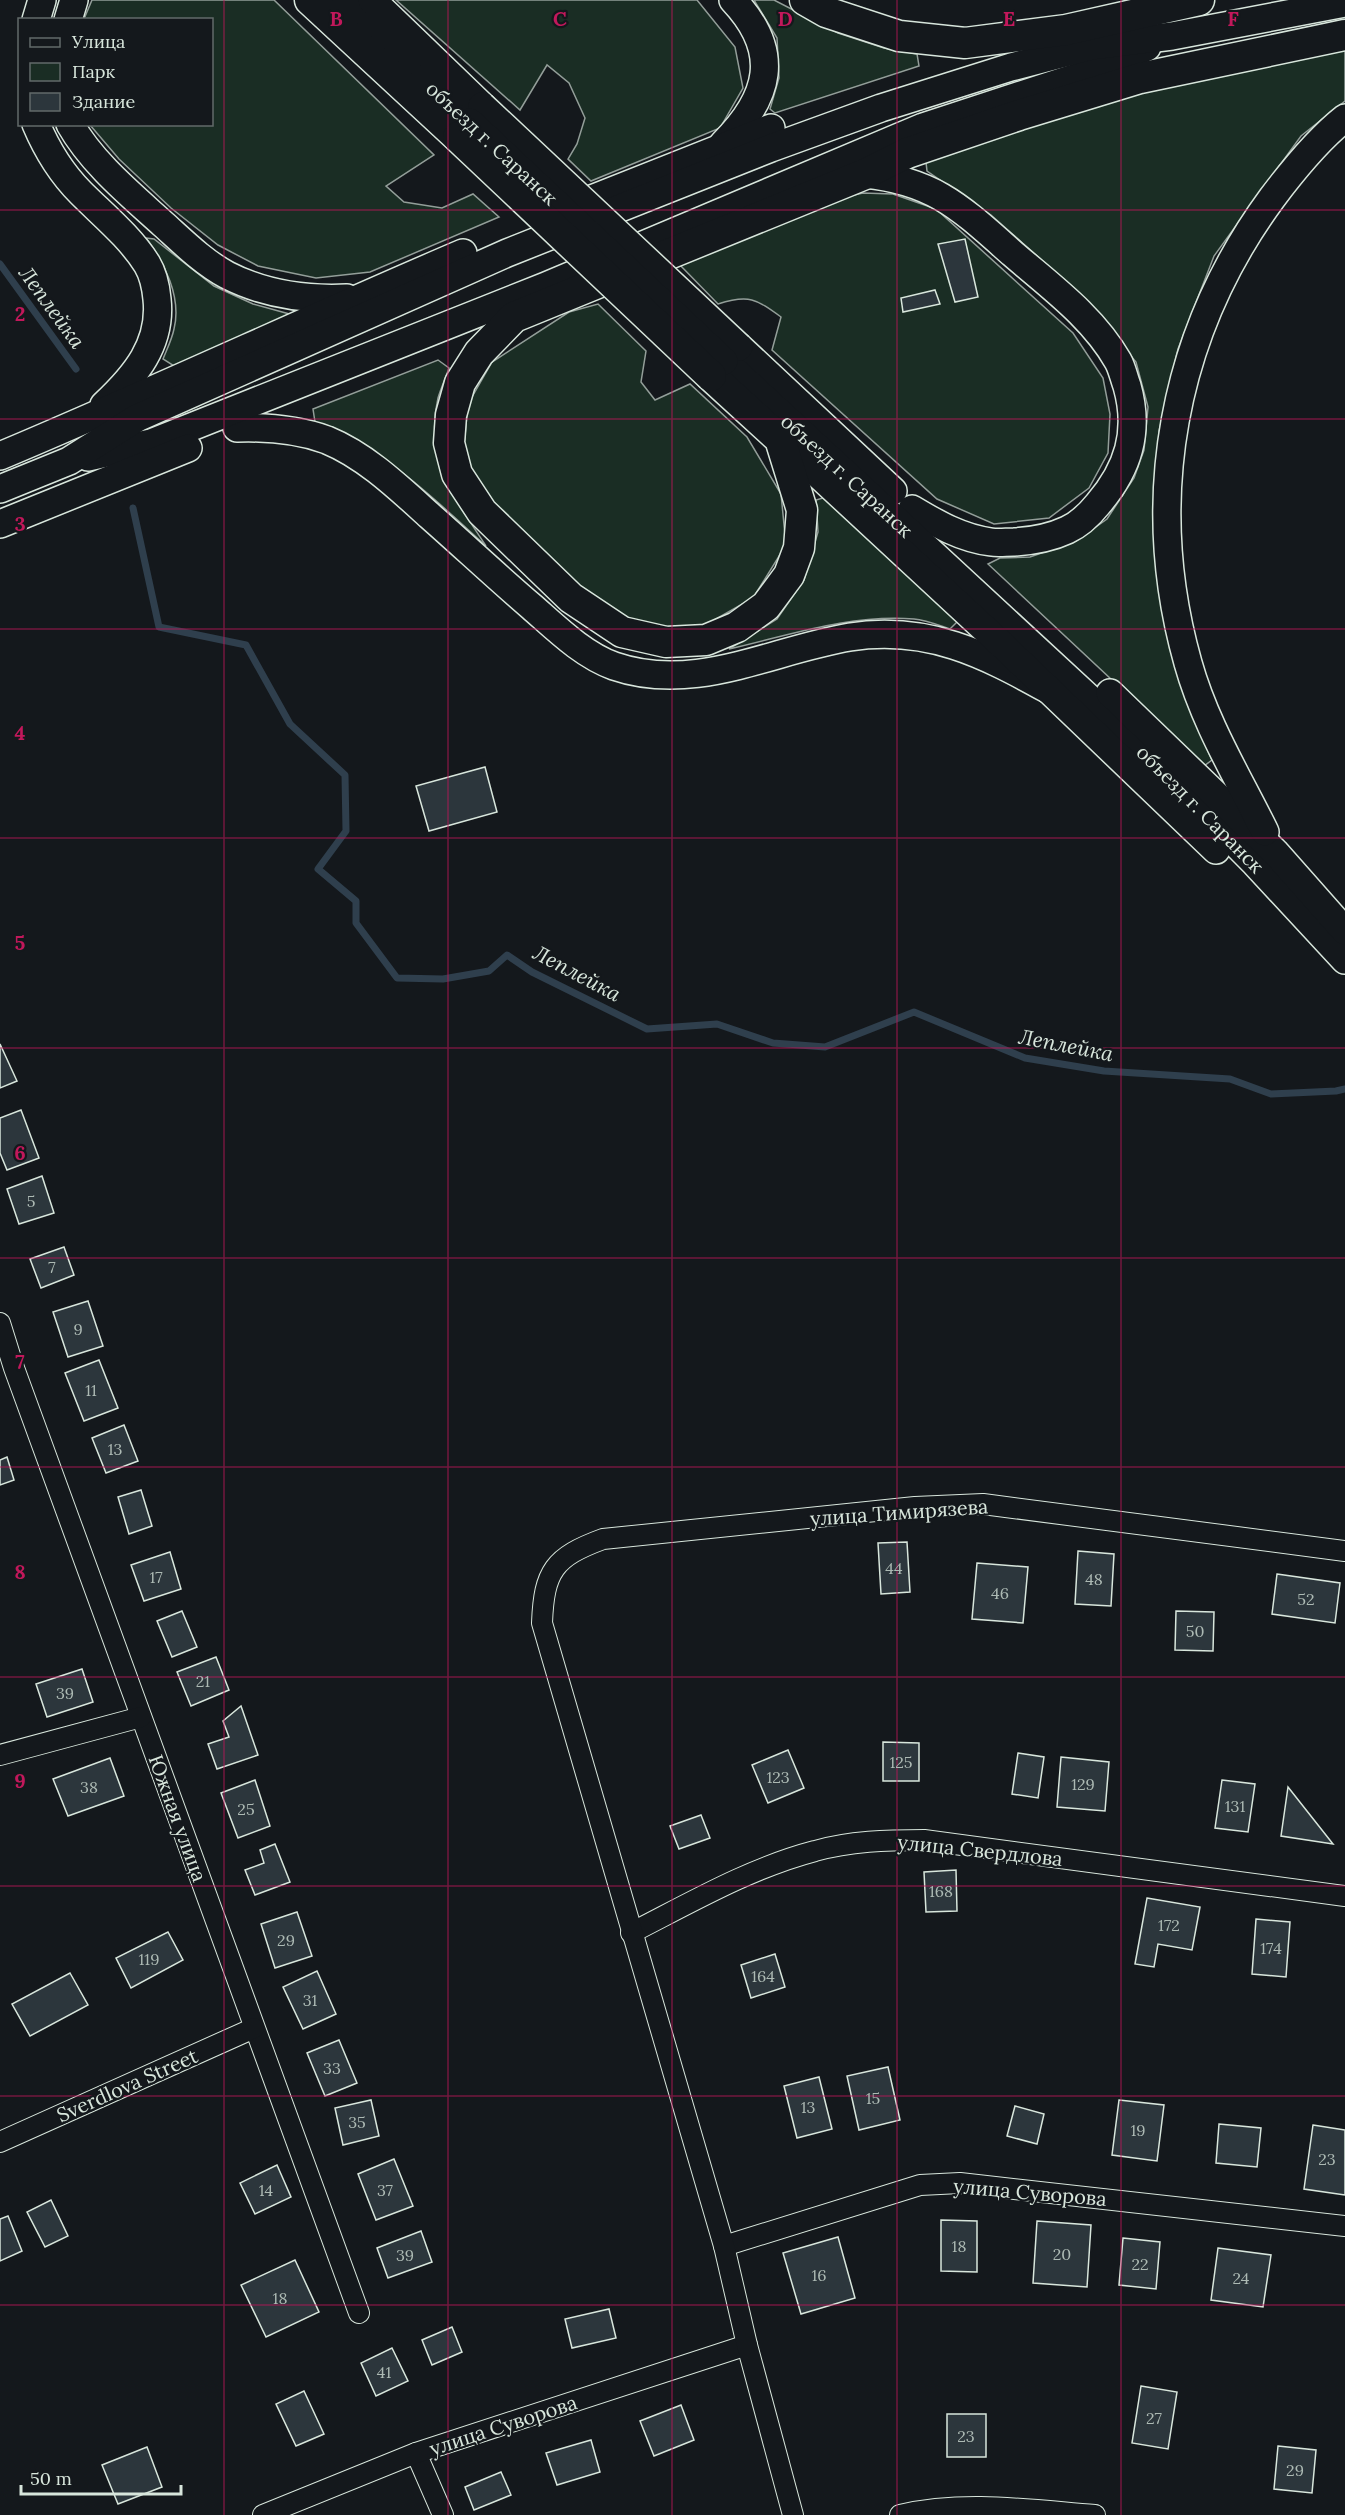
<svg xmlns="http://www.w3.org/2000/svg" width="1345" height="2515" font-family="Lora,serif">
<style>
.green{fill:#1a2d24;stroke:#939e99;stroke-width:1.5}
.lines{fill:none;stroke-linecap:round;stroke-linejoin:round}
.stream{stroke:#2f3f4d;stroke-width:7}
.building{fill:#2c363c;stroke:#d8e6dc;stroke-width:1.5}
.street-casing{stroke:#d8e6dc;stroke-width:22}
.secondary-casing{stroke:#d8e6dc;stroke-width:30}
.primary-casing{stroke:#d8e6dc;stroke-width:33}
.street{stroke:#14181c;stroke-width:20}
.secondary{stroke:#14181c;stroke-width:27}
.primary{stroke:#14181c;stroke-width:30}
.secondary-bridge-casing{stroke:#d8e6dc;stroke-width:30;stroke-linecap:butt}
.primary-bridge-casing{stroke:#d8e6dc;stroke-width:33;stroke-linecap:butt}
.secondary-bridge{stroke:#14181c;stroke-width:27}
.primary-bridge{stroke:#14181c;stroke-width:30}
.grid{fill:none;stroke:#c2185b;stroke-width:1.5;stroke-opacity:0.55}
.labels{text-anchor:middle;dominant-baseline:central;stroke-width:4.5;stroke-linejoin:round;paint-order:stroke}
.number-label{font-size:16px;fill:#adbab4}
.street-label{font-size:20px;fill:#d8e6dc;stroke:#14181c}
.water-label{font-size:21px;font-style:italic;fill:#d8e6dc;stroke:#14181c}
.grid-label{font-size:20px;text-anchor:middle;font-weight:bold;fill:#c2185b;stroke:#14181c;stroke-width:4.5;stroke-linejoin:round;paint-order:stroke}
</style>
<rect width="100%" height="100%" fill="#14181c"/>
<!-- green -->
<g class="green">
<polygon points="92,0 274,0 434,155 386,186 404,202 442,208 473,194 499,217 370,272 316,278 258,266 218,245 171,208 119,159 90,125 212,124 212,20 84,19"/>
<polygon points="396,0 697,0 735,47 743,88 720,128 591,181 568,159 577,144 585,118 569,83 547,65 520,110"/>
<polygon points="754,0 774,0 838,33 884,48 917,54 919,66 775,113 770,109 779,78 777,38"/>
<polygon points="1345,48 1345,101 1301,136 1214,256 1178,349 1159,431 1154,537 1171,648 1189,708 1212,760 1204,766 988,564 1000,558 1030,557 1076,541 1107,519 1134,478 1144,450 1148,407 1136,362 1084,298 991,215 927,171 926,162 1083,106 1208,75"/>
<path d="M 863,193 L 893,194 L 936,209 L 1073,333 L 1103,378 L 1110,414 L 1108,453 L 1089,488 L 1049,518 L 994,524 L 937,499 L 772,350 L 781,317 C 756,299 749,294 718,304 L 678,263 L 822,202 Z"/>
<path d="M 146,238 L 154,239 L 214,286 L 253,304 L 293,315 L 174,366 L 163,359 C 167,349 172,339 174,329 C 182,297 164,262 146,238 Z"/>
<polygon points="598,304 646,351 641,382 655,400 690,384 747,437 781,494 786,545 753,598 702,627 645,627 585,594 496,507 463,457 468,404 492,362 569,312"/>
<path d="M 438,360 L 449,368 C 446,377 441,388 438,398 C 424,457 455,499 486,546 C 431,496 385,450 315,422 L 313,409 Z"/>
<path d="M 826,497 L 958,621 L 950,629 C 938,625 926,620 914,619 C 850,614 790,635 729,649 L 777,619 L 804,580 L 818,532 L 816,500 Z"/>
</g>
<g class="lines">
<!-- stream -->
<g class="stream">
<polyline points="0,264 76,369"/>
<polyline points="133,508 159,627 246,645 290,724 345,775 346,831 318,869 356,901 356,923 397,978 443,979 489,971 507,955 532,972 647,1029 717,1024 773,1043 825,1047 914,1012 1025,1058 1104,1071 1230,1079 1271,1094 1336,1091 1345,1089"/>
</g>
</g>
<!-- building -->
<g class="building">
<polygon points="965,239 978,297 955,302 938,244"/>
<polygon points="935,290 940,304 903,312 901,298"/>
<polygon points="485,767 497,812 429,831 416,786"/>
<polygon points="0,1044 17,1081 0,1088"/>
<polygon points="21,1110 39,1158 7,1170 0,1153 0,1118"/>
<polygon points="42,1176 54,1213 19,1224 7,1189"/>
<polygon points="64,1247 74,1275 41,1288 30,1259"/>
<polygon points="88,1301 103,1346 68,1357 53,1312"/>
<polygon points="99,1360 118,1408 84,1421 65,1373"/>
<polygon points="124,1425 138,1461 106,1473 92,1438"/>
<polygon points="7,1457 14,1480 0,1485 0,1460"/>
<polygon points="141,1490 152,1526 129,1534 118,1497"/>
<polygon points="907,1542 910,1592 881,1594 878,1543"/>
<polygon points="1078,1551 1114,1554 1111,1606 1075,1604"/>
<polygon points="170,1552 181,1589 144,1601 131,1565"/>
<polygon points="977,1563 1028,1567 1023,1623 972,1619"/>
<polygon points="1277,1574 1340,1583 1335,1623 1272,1614"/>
<polygon points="182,1611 197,1647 172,1657 157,1621"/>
<polygon points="1176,1611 1214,1612 1213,1651 1175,1650"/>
<polygon points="216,1657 229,1690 191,1706 177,1672"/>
<polygon points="82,1669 93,1702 47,1717 36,1684"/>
<polygon points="241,1706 258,1755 217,1769 208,1744 229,1737 223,1721"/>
<polygon points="883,1742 919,1743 919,1781 883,1781"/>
<polygon points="788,1750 804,1788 768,1803 752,1765"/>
<polygon points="1018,1753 1044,1757 1038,1798 1012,1794"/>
<polygon points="1061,1757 1109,1762 1105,1811 1057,1807"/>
<polygon points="110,1758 124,1796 68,1816 53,1779"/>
<polygon points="255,1780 270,1826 238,1838 221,1793"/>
<polygon points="1222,1780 1255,1784 1248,1832 1215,1828"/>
<polygon points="1288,1787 1333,1844 1281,1836"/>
<polygon points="701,1815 710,1838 679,1849 670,1826"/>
<polygon points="275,1844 290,1882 255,1895 245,1870 264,1863 260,1850"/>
<polygon points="956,1870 957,1911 926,1912 924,1872"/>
<polygon points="1147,1898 1200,1907 1192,1950 1158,1944 1154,1967 1135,1964"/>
<polygon points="297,1912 312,1956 275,1968 261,1924"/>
<polygon points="1256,1919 1290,1922 1286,1977 1252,1974"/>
<polygon points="168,1932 183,1960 131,1988 116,1958"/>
<polygon points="775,1954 785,1987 751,1998 741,1965"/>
<polygon points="317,1971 336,2014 303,2029 283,1987"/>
<polygon points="70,1973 88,2005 30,2036 12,2004"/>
<polygon points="339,2040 357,2083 325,2096 307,2053"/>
<polygon points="888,2067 900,2120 859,2130 847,2076"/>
<polygon points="819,2077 832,2129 797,2138 784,2086"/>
<polygon points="371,2100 379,2136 343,2145 335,2108"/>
<polygon points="1119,2100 1164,2105 1157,2161 1112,2155"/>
<polygon points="1015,2106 1044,2114 1037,2144 1007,2136"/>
<polygon points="1219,2124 1261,2128 1257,2167 1216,2163"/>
<polygon points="1313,2125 1345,2130 1345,2195 1304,2189"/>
<polygon points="394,2159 413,2206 376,2220 358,2174"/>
<polygon points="277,2165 291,2197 255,2214 240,2183"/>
<polygon points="51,2200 68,2236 45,2247 27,2212"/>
<polygon points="8,2216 22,2251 0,2261 0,2219"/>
<polygon points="941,2220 977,2221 977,2272 941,2271"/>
<polygon points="1037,2221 1091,2225 1087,2287 1033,2283"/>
<polygon points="421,2231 432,2262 388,2278 377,2248"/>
<polygon points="838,2237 855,2298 801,2314 783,2253"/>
<polygon points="1123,2238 1160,2242 1156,2289 1119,2285"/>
<polygon points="1218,2248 1271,2255 1263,2307 1211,2300"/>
<polygon points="295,2260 319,2312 266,2337 241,2285"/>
<polygon points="609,2309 616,2338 572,2348 565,2319"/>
<polygon points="452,2327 462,2352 432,2365 422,2340"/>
<polygon points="392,2348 408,2381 376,2396 361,2363"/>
<polygon points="1141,2386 1177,2392 1168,2449 1132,2443"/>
<polygon points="304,2391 324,2434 296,2446 276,2404"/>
<polygon points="681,2405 694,2440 654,2456 640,2421"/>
<rect x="947" y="2414" width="39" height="43"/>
<polygon points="591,2440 600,2472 557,2485 546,2453"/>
<polygon points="1278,2446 1316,2450 1312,2493 1274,2489"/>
<polygon points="147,2447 162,2487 118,2504 102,2465"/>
<polygon points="501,2472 511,2495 474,2510 465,2487"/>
</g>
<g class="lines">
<!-- street casing -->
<g class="street-casing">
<g id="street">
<polyline points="0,1323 14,1368 359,2313"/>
<polyline points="0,1755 141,1717"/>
<path d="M 631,1933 C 690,1903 750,1868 815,1851 C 850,1841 887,1840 924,1840 L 1345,1896"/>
<polyline points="0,2142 254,2028"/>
<polyline points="724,2246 920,2185 960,2183 1345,2226"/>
<polyline points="416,2453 443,2515"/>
<polyline points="263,2515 416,2453 747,2345"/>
<path d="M 793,2515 L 747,2345 L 724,2246 L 542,1623 C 544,1571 554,1557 603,1539 L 915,1507 L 983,1504 L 1345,1551"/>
<path d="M 900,2515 C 964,2500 1030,2510 1095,2515"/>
</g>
</g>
<!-- secondary casing -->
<g class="secondary-casing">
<g id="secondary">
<polyline points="339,0 470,122"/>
<polyline points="372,0 482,106"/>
<polyline points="36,20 42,0"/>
<polyline points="68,20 74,0"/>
<path d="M 36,124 C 47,150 61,173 81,193 C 103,215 130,237 147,264 C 153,274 156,288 157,299 C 162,344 135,376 104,405"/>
<path d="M 70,124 C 92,163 130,194 163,224 C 183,242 203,262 227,275 C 264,294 306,300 347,298"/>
<path d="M 723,144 C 770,97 782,52 733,0"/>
<path d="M 865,174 C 935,181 962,209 1013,254 C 1050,286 1093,317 1118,361 C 1122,368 1124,378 1127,386 C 1140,432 1128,469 1098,504 C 1090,514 1078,525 1067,530 C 1050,538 1032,541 1014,542 C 1006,542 998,543 991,542 C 961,538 937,524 912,509"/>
<polyline points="564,210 771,128"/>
<polyline points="739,347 893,491"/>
<path id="s1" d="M 724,361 L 1118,725 L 1255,863 L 1345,960"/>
<path d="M 237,428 C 268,427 297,429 327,440 C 366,456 399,488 430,516 C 464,546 497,577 532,607 C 556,628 583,655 614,666 C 695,694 771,650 850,637 C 928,625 984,654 1049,690"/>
<polyline points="780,439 998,641 1216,850"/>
<path d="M 0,456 C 155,391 308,319 463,253"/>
<polyline points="88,457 151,443 546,286 923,127 1098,70 1147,47"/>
<polyline points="0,489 69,461 137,418 507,253 771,148 881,108 1011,67 1092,46 1172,36 1345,3"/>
<polyline points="0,524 188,448"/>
<polyline points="1110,693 1275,852 1345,931"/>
<path d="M 1265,832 C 1238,777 1205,724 1188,663 C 1142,500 1172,334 1272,198 C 1293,170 1317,140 1345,118"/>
</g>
</g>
<!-- primary casing -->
<g class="primary-casing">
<g id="primary">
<polyline points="310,0 458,137"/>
<polyline points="805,0 826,12 899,36 965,43 1066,30 1199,0"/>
<polyline points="711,376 780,439 802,510 799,548 789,575 766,606 737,627 706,640 666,642 622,632 571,598 482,512 457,474 449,443 451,415 460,383 479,353 514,317 865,174 907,153 1019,115 1140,78 1345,35"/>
</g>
</g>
<!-- street -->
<use href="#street" class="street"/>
<!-- secondary -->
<use href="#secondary" class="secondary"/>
<!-- primary -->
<use href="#primary" class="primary"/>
<!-- secondary-bridge casing -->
<g class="secondary-bridge-casing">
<g id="secondary-bridge">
<polyline points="482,106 739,347"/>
<polyline points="470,122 724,361"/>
</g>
</g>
<!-- primary-bridge casing -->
<g class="primary-bridge-casing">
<polyline id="primary-bridge" points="458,137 711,376"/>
</g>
<!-- secondary-bridge -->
<use href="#secondary-bridge" class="secondary-bridge"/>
<!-- primary-bridge -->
<use href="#primary-bridge" class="primary-bridge"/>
</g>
<!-- grid -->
<path class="grid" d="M 224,0 L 224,2515M 448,0 L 448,2515M 672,0 L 672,2515M 897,0 L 897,2515M 1121,0 L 1121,2515M 0,210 L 1345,210M 0,419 L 1345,419M 0,629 L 1345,629M 0,838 L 1345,838M 0,1048 L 1345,1048M 0,1258 L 1345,1258M 0,1467 L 1345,1467M 0,1677 L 1345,1677M 0,1886 L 1345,1886M 0,2096 L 1345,2096M 0,2305 L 1345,2305"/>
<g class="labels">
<!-- number labels -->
<g class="number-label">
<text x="31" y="1201">5</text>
<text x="52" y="1267">7</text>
<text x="78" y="1329">9</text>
<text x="91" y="1390">11</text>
<text x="115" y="1449">13</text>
<text x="894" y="1568">44</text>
<text x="156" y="1577">17</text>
<text x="1094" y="1579">48</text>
<text x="1000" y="1593">46</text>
<text x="1306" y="1599">52</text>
<text x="1195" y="1631">50</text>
<text x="203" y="1681">21</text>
<text x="65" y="1693">39</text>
<text x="901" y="1762">125</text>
<text x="778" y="1777">123</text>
<text x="1083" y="1784">129</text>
<text x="89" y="1787">38</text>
<text x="1235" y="1806">131</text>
<text x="246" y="1809">25</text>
<text x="941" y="1891">168</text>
<text x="1169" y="1925">172</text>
<text x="286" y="1940">29</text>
<text x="1271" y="1948">174</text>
<text x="149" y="1959">119</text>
<text x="763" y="1976">164</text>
<text x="310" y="2000">31</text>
<text x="332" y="2068">33</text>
<text x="873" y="2098">15</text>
<text x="808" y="2107">13</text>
<text x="357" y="2122">35</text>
<text x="1138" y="2130">19</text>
<text x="1327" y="2159">23</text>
<text x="266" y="2190">14</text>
<text x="385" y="2190">37</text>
<text x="959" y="2246">18</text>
<text x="1062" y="2254">20</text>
<text x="405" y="2255">39</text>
<text x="1140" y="2264">22</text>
<text x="819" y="2275">16</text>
<text x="1241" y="2278">24</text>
<text x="280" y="2298">18</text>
<text x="384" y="2372">41</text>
<text x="1154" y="2418">27</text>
<text x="966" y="2436">23</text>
<text x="1295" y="2470">29</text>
</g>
<!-- street labels -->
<g class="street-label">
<text transform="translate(492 143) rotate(43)">объезд г. Саранск</text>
<text stroke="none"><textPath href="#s1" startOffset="168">объезд г. Саранск</textPath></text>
<text stroke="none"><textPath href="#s1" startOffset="654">объезд г. Саранск</textPath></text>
<text transform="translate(899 1512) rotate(-4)">улица Тимирязева</text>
<text transform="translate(178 1818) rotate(70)">Южная улица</text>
<text transform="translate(980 1850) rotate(6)">улица Свердлова</text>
<text transform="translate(127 2085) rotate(-24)">Sverdlova Street</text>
<text transform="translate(1030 2192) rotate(5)">улица Суворова</text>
<text transform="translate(503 2425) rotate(-18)">улица Суворова</text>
</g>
<!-- water labels -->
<g class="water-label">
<text transform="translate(52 307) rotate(54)">Леплейка</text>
<text transform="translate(577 973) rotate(28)">Леплейка</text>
<text transform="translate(1066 1045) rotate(11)">Леплейка</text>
</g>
</g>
<g class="grid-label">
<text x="336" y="26">B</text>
<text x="560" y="26">C</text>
<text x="785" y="26">D</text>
<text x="1009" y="26">E</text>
<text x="1233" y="26">F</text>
<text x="20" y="321">2</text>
<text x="20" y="531">3</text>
<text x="20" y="740">4</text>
<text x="20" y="950">5</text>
<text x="20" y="1160">6</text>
<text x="20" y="1369">7</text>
<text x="20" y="1579">8</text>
<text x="20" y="1788">9</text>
</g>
<!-- legend -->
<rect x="18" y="18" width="195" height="108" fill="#14181c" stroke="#626a69" stroke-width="1.5"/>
<rect x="30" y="38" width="30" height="9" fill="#14181c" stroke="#626a69" stroke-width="1.5"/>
<text x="72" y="48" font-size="18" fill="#d8e6dc">Улица</text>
<rect x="30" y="63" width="30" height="18" fill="#1a2d24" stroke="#626a69" stroke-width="1.5"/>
<text x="72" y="78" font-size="18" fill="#d8e6dc">Парк</text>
<rect x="30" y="93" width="30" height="18" fill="#2c363c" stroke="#626a69" stroke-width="1.5"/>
<text x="72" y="108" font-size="18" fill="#d8e6dc">Здание</text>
<!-- scale -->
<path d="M21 2485v9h160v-9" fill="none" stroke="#d8e6dc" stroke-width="3"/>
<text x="30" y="2485" font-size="18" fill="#d8e6dc" stroke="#14181c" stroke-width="4.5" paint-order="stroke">50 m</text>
</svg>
